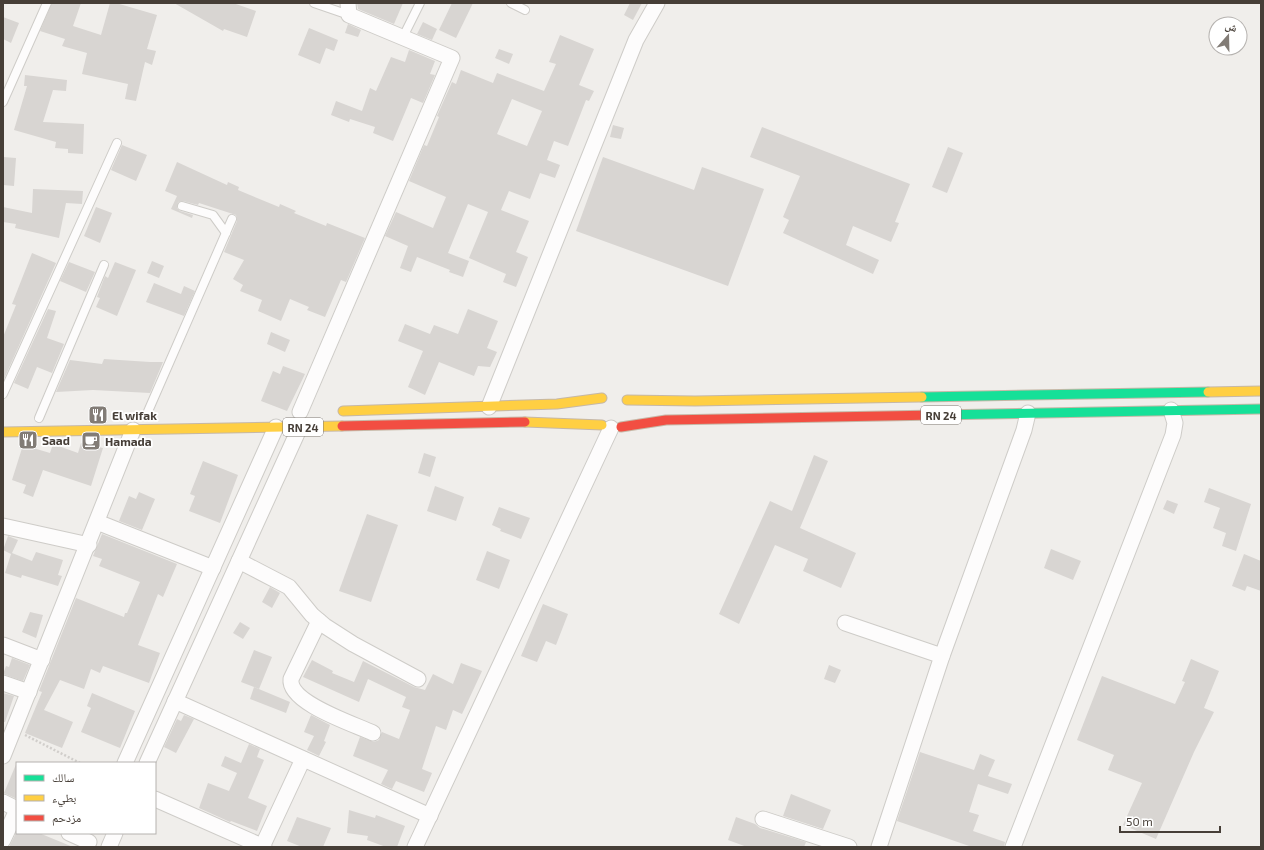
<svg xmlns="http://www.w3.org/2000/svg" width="1264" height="850" font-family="'Exo 2','Noto Naskh Arabic',sans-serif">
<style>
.building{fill:#d8d5d2;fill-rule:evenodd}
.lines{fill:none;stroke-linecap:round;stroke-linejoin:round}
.lane-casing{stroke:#ceccc8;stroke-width:10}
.street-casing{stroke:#ceccc8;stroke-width:17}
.fast-casing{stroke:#c6b8a7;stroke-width:11}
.slow-casing{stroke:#c6b8a7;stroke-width:11}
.jam-casing{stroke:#c6b8a7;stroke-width:11}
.path{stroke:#d1cecb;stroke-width:2.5;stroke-dasharray:2 2;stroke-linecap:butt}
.lane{stroke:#fdfcfc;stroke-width:8}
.street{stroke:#fdfcfc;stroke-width:15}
.fast{stroke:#16e098;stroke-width:9}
.slow{stroke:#ffcf43;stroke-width:9}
.jam{stroke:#f24e42;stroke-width:9}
.labels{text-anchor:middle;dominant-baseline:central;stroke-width:3.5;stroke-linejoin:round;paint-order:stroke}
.shield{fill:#fff;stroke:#7e7873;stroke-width:1}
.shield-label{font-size:11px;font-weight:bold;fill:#463e37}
.poi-label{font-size:12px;font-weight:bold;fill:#463e37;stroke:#fff;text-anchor:start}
</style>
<rect width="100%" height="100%" fill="#f0eeeb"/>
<!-- building -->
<g class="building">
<polygon points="52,3 81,3 73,26 101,35 110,3 116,3 157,15 147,49 156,51 152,65 145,62 136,101 125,99 128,84 82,74 87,53 62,46 65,39 40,31"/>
<polygon points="174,3 233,3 256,11 247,37 224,29 223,31"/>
<polygon points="357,3 403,3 394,24 358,9"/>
<polygon points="452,3 473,3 456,38 439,30"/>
<polygon points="630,3 642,3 633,20 624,15"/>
<polygon points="3,17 19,23 11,43 3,39"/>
<polygon points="423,22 437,29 432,40 417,34"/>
<polygon points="348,24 361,30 358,37 345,33"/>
<polygon points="309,28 338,40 334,51 326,48 320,64 298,55"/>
<path d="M 560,35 L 594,49 L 579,85 L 594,91 L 589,101 L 586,100 L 568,146 L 554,141 L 547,160 L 560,165 L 555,178 L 540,173 L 530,199 L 509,191 L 501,210 L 529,221 L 516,252 L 528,257 L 516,287 L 503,282 L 506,274 L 469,258 L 488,212 L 468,204 L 448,253 L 469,261 L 463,277 L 449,272 L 450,270 L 417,257 L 411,272 L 400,268 L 408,246 L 385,236 L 396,212 L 433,228 L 446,197 L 409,181 L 424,145 L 427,146 L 439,117 L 437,116 L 452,82 L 456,84 L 461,70 L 493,83 L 497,73 L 544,91 L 556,64 L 549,62 ZM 512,99 L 542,111 L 527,146 L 497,134 Z"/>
<polygon points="499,49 513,54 509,64 495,58"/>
<polygon points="409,50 435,61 430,74 435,75 423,103 411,98 393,141 373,133 375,127 350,119 349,122 331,115 336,101 362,111 370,88 376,91 391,57 405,62"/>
<polygon points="25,75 67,80 66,91 53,90 43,122 84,124 83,154 68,153 68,149 55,148 56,142 14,130 27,86 24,86"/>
<polygon points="613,125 624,128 621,139 610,137"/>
<polygon points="762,127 910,184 895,222 899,223 891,242 853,226 846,245 879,260 873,274 783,233 789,220 783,217 800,176 750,157"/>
<polygon points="122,145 147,155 136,181 111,170"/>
<polygon points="948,147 963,153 947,193 932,187"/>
<polygon points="3,157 16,158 14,186 3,185"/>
<polygon points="603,157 694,190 702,167 764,189 728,286 576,231"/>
<polygon points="177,162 227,185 228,182 239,187 238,190 279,207 280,204 296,211 294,213 326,226 327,223 365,238 346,282 341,280 325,317 307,310 309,307 290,299 281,321 258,311 262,300 240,291 243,285 233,279 244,260 224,252 237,221 236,215 199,203 198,205 183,201 178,202 177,208 180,211 193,215 192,218 171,209 177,196 165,191"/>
<polygon points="33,189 83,191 82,204 66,203 59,238 15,228 16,224 3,222 3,207 32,213"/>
<polygon points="96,207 112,213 100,243 84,236"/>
<polygon points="32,253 56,263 4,379 3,337 16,305 12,304"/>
<polygon points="152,261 164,266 159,278 147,273"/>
<polygon points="69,262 95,272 86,292 60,281"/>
<polygon points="115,262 136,270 117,316 96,307 100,298 97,297 105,276 108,278"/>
<polygon points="154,283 181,294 184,286 195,291 184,316 146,302"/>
<polygon points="48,309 56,311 47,338 64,344 52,373 37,367 28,389 14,383"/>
<polygon points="468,309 498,321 487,348 497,352 490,367 478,366 474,376 439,362 425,395 408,387 423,351 398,341 405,324 430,334 434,325 458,334"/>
<polygon points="271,332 290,340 285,352 267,344"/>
<polygon points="104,359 150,362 163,362 150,393 93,390 56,392 70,360 102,364"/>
<polygon points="283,366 305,374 287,411 261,401 273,371 280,374"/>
<polygon points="81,443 103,448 91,486 43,470 33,497 23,493 26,485 12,480 23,445 50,453 53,444 78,453"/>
<polygon points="424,453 436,457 430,477 418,473"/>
<polygon points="814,455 828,461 800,528 856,553 841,588 803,571 808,559 775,545 739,624 719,614 770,501 792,511"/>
<polygon points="203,461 238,475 220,523 189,511 195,496 190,494"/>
<polygon points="435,486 464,497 456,521 427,511"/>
<polygon points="1209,488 1251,504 1236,551 1222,546 1226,533 1213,528 1220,508 1204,502"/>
<polygon points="139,492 155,499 142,530 119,521 129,496 136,499"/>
<polygon points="1167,500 1178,504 1174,514 1163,509"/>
<polygon points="499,507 530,518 521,539 500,531 501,529 492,525"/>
<polygon points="367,514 398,525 371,602 339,591"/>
<polygon points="102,534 177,564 163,597 158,594 138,645 160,653 149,683 103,666 100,673 91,669 84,689 60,680 44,710 73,722 62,748 25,733 42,692 39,691 76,598 124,617 125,613 127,613 140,582 99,566 102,559 93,556"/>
<polygon points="8,536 18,540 12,553 32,561 36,552 63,560 58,575 62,576 58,586 22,575 21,578 5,573 11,554 3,550"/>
<polygon points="1051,549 1081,561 1073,580 1044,568"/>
<polygon points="487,551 510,560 499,589 476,580"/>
<polygon points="1244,554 1261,561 1261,591 1247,586 1245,591 1232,586"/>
<polygon points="270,587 280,593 272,608 262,602"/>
<polygon points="543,604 568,614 556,645 546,641 537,662 521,656"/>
<polygon points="30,612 43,615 36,638 22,632"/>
<polygon points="240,622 250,628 243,639 233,633"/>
<polygon points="254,650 272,657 259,689 241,682"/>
<polygon points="12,658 30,665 23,681 3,674 6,666 9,667"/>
<polygon points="1191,659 1219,671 1204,708 1214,712 1194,752 1156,839 1123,825 1142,783 1108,770 1114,755 1077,740 1102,676 1175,704 1185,682 1182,681"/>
<polygon points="312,660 333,671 332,673 354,682 363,661 414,687 425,690 433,674 453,684 461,663 482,671 462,714 453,710 446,730 436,726 422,769 432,773 424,792 396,781 392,789 381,784 388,770 353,756 360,737 374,742 379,740 382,732 399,739 410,710 402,707 406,697 368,679 359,702 303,677"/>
<polygon points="829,665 841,670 835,683 824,679"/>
<polygon points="254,687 290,702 286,713 250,699"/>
<polygon points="3,693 14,696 5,722 3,722"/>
<polygon points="92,693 135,711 120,748 81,732 91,708 87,706"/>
<polygon points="184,715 194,719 176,753 164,747 177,719 181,721"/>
<polygon points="311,715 330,725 324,741 326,742 319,756 307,750 314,736 304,732"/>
<polygon points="249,744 260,749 257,757 264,760 248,798 267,806 257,831 231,821 230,822 199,808 208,783 229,791 237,773 221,766 225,756 241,763"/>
<polygon points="920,752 974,770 980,754 995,760 988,776 1012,784 1008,794 978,784 969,812 979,815 973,831 1005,842 1004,847 972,847 897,821"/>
<polygon points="17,762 17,799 4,793"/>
<polygon points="791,794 831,810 823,829 783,816"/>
<polygon points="349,810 375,818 376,815 405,826 397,847 386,847 367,840 368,836 347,833"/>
<polygon points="297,817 331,828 323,847 302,847 287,841"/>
<polygon points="736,817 755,824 760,828 806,842 804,847 747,847 728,840"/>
<polygon points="16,833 39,833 73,847 9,847"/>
</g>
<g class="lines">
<!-- lane casing -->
<g class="lane-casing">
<g id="lane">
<polyline points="314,3 349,15"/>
<polyline points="511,3 525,10"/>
<polyline points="403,37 420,3"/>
<polyline points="3,102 47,3"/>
<polyline points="182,206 213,215 226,233"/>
<polyline points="3,394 117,143"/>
<polyline points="146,416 232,219"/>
<polyline points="39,418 104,265"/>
</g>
</g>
<!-- street casing -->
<g class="street-casing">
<g id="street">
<polyline points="489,407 636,40 657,3"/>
<polyline points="300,412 452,58 349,15 348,3"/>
<polyline points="97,522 213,568"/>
<polyline points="3,526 89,545"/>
<polyline points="239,561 289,587 312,615 325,626 353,644 418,679"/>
<path d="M 319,621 L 291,679 C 288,703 354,724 373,733"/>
<polyline points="845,623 942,656"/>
<polyline points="3,645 42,660"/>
<polyline points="3,683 29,692"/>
<polyline points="175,701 430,816"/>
<polyline points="3,756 133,430"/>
<polyline points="125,763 276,427"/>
<polyline points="147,763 300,427"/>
<polyline points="155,799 264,847"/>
<polyline points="3,802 17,809"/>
<polyline points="763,819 849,847"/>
<polyline points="69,833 89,842"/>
<polyline points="3,840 17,810"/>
<polyline points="109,847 115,833"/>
<polyline points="262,847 303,759"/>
<polyline points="415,847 611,428"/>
<polyline points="879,847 942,656 1024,430 1028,413"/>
<polyline points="1013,847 1173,435 1175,423 1171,410"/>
</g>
</g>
<!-- fast casing -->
<g class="fast-casing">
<g id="fast">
<polyline points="922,397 1208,392"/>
<polyline points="937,415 1261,409"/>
</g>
</g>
<!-- slow casing -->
<g class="slow-casing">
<g id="slow">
<polyline points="1208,392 1261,391"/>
<polyline points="627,400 695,401 922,397"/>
<polyline points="343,411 557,404 602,398"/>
<polyline points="525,422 602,425"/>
<polyline points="3,432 342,426"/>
</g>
</g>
<!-- jam casing -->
<g class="jam-casing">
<g id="jam">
<polyline points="342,426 525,422"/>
<polyline points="621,427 666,420 937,415"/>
</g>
</g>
<!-- path -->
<polyline class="path" points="25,735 80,763"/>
<!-- lane -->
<use href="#lane" class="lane"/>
<!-- street -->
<use href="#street" class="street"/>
<!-- fast -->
<use href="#fast" class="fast"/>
<!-- slow -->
<use href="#slow" class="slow"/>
<!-- jam -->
<use href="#jam" class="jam"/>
</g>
<!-- icons -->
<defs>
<g id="restaurant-square" transform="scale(1)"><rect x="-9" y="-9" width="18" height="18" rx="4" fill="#827c76" stroke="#fff"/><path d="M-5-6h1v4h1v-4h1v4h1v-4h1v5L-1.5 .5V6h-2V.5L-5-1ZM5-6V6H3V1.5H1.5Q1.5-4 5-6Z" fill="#fff"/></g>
<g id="cafe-square" transform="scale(1)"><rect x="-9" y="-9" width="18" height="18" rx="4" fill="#827c76" stroke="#fff"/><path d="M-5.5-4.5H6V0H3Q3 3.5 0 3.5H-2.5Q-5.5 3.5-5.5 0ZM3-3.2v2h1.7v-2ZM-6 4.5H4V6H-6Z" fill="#fff"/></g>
</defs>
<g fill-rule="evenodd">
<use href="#restaurant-square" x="98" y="415"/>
<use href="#restaurant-square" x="28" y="440"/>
<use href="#cafe-square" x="91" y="441"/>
</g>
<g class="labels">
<!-- shield labels -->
<g class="shield">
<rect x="921" y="406" width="40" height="18" rx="3"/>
<rect x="283" y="418" width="40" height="18" rx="3"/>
</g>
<g class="shield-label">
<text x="941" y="415">RN 24</text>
<text x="303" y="427">RN 24</text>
</g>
<!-- poi labels -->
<g class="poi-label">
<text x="112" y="415">El wifak</text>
<text x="42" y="440">Saad</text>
<text x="105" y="441">Hamada</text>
</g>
</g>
<!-- border -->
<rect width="1264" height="850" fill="none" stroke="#463e37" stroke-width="8"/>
<!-- legend -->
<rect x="16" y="762" width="140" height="72" fill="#ffffff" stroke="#b5b2af"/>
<rect x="24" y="775" width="20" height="6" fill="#16e098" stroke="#b5b2af"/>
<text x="52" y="782" font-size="12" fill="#463e37">سالك</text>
<rect x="24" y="795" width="20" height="6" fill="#ffcf43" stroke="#b5b2af"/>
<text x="52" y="802" font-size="12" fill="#463e37">بطيء</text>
<rect x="24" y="815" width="20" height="6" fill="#f24e42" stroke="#b5b2af"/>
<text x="52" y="822" font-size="12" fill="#463e37">مزدحم</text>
<!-- north arrow -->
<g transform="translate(1228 36) rotate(20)"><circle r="19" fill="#ffffff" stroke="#b5b2af"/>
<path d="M0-3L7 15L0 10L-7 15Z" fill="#827c76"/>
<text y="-6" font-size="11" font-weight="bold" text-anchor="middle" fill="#463e37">ش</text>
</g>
<!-- scale -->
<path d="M1120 826v6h100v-6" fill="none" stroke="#463e37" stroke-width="2"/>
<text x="1126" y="826" font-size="12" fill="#463e37" stroke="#ffffff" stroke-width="3" paint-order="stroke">50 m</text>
</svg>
